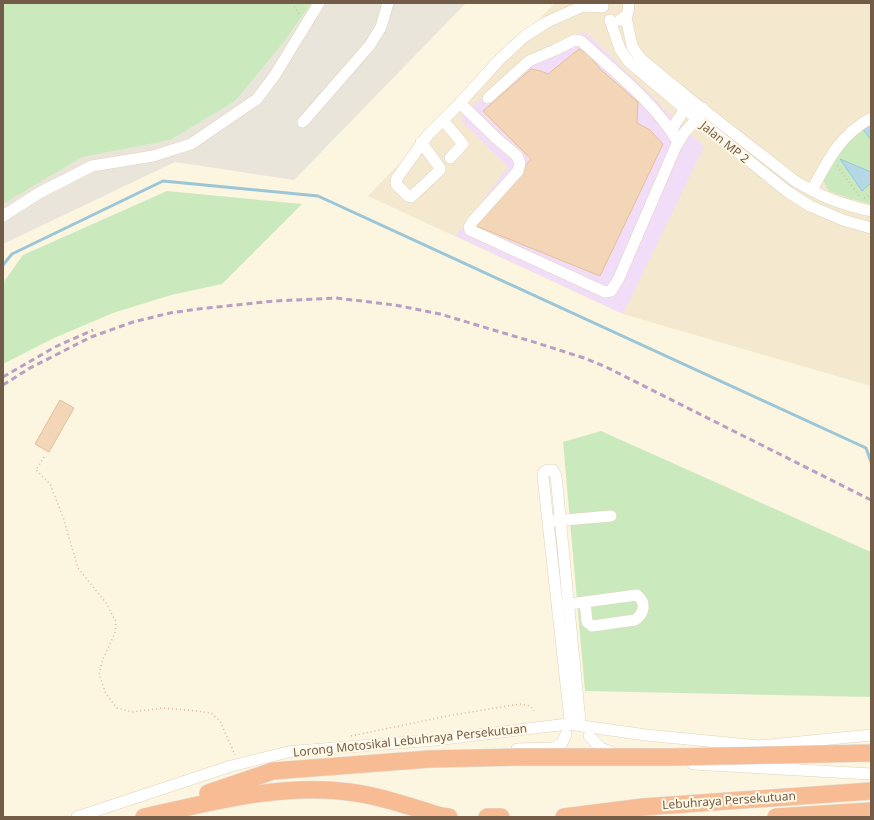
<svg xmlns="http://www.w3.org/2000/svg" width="874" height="820" font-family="'Noto Sans',sans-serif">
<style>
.residential{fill:#f4e8ce}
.industrial{fill:#eae5db}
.education{fill:#f2ddf8}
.green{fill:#caeabe}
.water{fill:#b4d8e6;stroke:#9ac6d8}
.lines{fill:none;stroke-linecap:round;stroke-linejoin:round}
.stream{stroke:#9ac6d8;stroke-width:3}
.building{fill:#f2d6b7;stroke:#e5bf97}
.minor-casing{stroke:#e0d2bc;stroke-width:12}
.highway-casing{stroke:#e0dbd7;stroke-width:18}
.path{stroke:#d6ba9a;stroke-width:1.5;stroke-dasharray:1 3;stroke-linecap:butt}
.minor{stroke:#fff;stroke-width:11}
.highway{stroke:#f8bc95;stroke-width:17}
.rail{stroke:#b89fc5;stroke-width:3;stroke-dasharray:6 4;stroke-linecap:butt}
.highway-bridge-casing{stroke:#e0dbd7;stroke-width:18;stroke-linecap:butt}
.highway-bridge{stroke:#f8bc95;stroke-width:17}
.labels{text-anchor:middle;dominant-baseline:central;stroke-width:4;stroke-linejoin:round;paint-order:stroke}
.street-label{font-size:12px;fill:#735c47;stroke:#fff8e6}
</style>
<rect width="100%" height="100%" fill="#fcf5e0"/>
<!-- residential -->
<polygon class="residential" points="555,3 871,3 871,386 623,314 368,196"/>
<!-- industrial -->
<polygon class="industrial" points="3,3 466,3 294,180 175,162 3,244"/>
<!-- education -->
<polygon class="education" points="584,32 587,33 704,147 623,314 456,236 508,167 460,119 524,59"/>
<!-- green -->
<g class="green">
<polygon points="3,3 311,3 283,43 235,101 170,140 82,157 3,204"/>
<polygon points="871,122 871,204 852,199 829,191 822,179 842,144"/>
<polygon points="167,191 302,204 222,284 171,295 113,313 54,338 3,364 3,283 23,255"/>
<polygon points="601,431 871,552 871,697 585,691 563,442"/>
</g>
<!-- water -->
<g class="water">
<polygon points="871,124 871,140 861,127"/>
<polygon points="840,159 871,172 871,183 862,191"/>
</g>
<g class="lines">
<!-- stream -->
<polyline class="stream" points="3,265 12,254 163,181 318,196 866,448 871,462"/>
</g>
<!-- building -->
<g class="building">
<polygon points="579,49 589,55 600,69 638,102 637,123 650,130 663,144 600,276 474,225 531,159 483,111 531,69 541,71 548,74"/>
<polygon points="60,400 74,408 49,452 35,444"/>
</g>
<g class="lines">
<!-- minor casing -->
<g class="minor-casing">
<g id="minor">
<path d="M 626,17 L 632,46 L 640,58 L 691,100 L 795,181 C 822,197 840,204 871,211"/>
<polyline points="610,20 620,49 629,62 697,119 788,192 810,206 843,220 871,228"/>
<path d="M 620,20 C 628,16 630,11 628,3"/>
<path d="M 488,98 L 529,61 L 555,50 L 575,40 L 581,41 C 615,72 654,102 678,142"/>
<polyline points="460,103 496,138 517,156 520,163 518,171 473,221 469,227 470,230 605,292 611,291 619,278 676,146 684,133 697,119 703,108"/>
<polyline points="443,120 463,144 450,158"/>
<polyline points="303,122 370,45 381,27 388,3"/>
<polyline points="672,131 675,124 689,103"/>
<polyline points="421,142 440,168 440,170 411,197 408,196 396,184 397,178 428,135 460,103 499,60 525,36 547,22 583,6 603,7"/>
<path d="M 812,190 C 828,160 840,135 871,118"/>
<polyline points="3,216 39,193 92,166 153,156 191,144 257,99 275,75 319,3"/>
<polyline points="553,521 611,516"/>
<path d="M 562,605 L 637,595 C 646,602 645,613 635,620 L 592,626 L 587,622 L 585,602"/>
<polyline points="569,723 570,720 543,477 544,472 547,470 553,470 556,476 580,722"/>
<polyline points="589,736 601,748 616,754"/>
<polyline points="517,749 554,748 562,743 566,734"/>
<polyline points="693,764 871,774"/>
<polyline points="77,817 231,766 288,752 298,751 435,740 568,724 646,735 759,746 871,735"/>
</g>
</g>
<!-- highway casing -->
<g class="highway-casing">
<g id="highway">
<polyline points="208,793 273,771"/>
<path d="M 144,817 C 212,802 280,783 349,792 C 381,796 411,807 441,816 L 449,817"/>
<polyline points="487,817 501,817"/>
<polyline points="564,817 643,807 871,791"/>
<polyline points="776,817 871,811"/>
</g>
</g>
<!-- path -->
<g class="path">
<polyline points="292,3 300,15"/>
<polyline points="837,166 861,198"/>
<polyline points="864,198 871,194"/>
<polyline points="44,457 36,470 50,484 63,517 78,568 106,603 116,622 115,633 103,659 99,674 106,694 117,708 132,712 164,708 197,711 211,713 220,721 235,755"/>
<polyline points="351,736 447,716 520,704 530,706 534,711"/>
</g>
<!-- minor -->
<use href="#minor" class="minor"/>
<!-- highway -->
<use href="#highway" class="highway"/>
<!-- rail -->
<g class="rail">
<polyline points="3,377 55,347 93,330"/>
<polyline points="3,385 30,368 91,337 133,322 170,313 198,309 274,301 336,298 395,305 440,314 537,343 584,358 606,367 871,500"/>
</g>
<!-- highway-bridge casing -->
<g class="highway-bridge-casing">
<polyline id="highway-bridge" points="273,771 430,759 524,757 674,757 871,753"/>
</g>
<!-- highway-bridge -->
<use href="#highway-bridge" class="highway-bridge"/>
</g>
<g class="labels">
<!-- street labels -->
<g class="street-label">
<text transform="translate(725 142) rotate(39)">Jalan MP 2</text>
<text transform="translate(410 740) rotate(-6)">Lorong Motosikal Lebuhraya Persekutuan</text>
<text transform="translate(729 800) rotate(-4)">Lebuhraya Persekutuan</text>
</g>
</g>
<!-- border -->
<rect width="874" height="820" fill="none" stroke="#735c47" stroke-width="8"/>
</svg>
